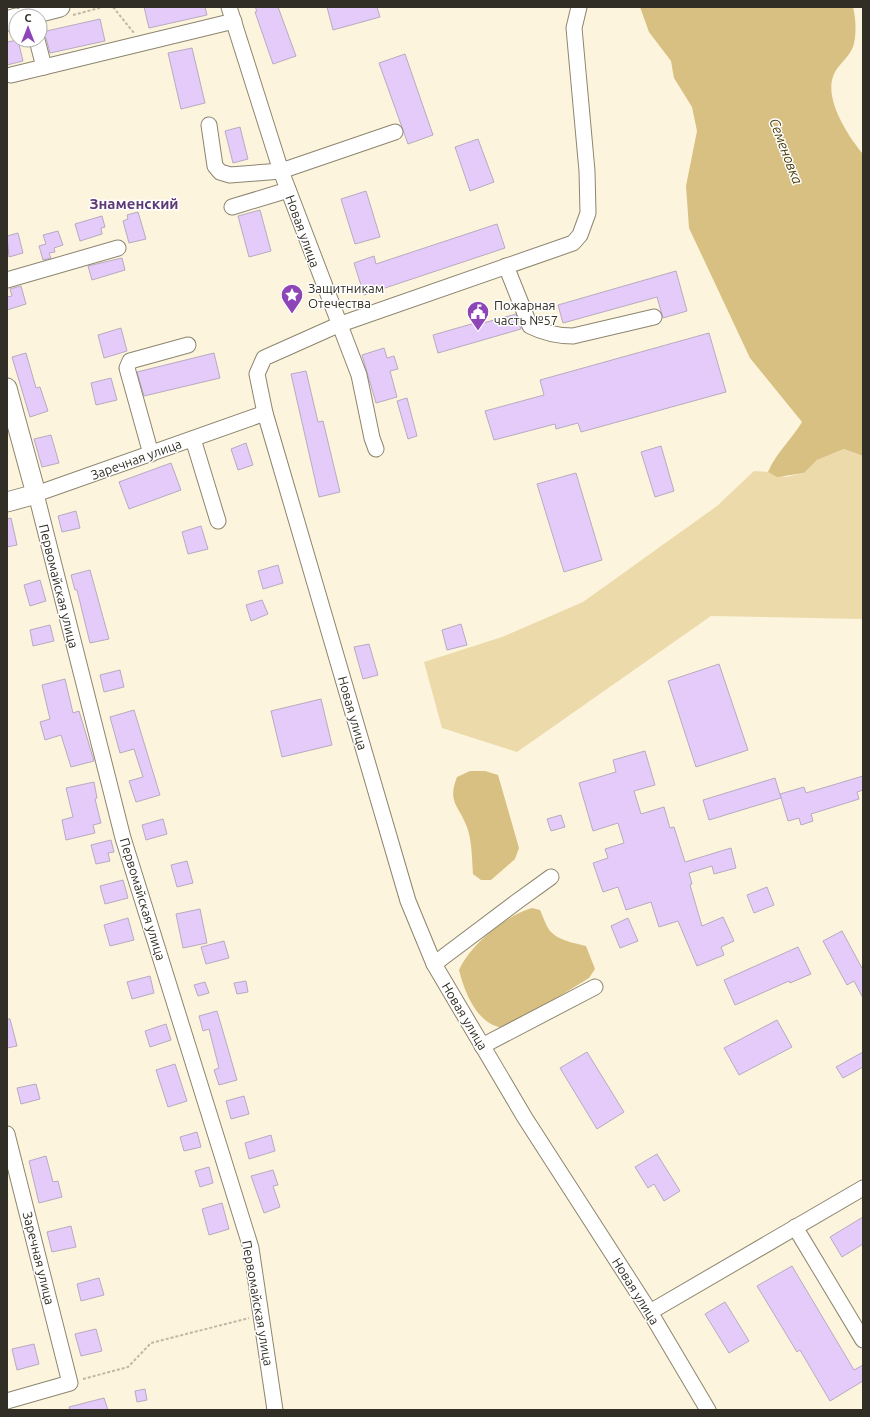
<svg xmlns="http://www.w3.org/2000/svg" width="870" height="1417" font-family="Ubuntu,sans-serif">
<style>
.green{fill:#ecdaab}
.water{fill:#d7c081}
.building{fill:#e5cbf9;stroke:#b7abc1}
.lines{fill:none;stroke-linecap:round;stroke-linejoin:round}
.minor-casing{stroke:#8d856f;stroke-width:17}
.major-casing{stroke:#8d856f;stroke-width:21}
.path{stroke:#bfb8a5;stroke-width:2;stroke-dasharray:3 2;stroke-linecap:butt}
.minor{stroke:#fff;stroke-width:15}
.major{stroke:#fff;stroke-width:19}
.labels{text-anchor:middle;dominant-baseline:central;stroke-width:3;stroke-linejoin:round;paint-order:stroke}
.street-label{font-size:13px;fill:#312e25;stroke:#fff}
.poi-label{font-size:13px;fill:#312e25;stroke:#fff;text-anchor:start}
.water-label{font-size:14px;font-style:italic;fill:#4f3f0c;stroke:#fff}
.quarter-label{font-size:15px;font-weight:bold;fill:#5d3a74;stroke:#fff}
</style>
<rect width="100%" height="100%" fill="#fcf4dc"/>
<!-- green -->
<polygon class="green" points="844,449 863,456 863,619 711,616 517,752 442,728 424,662 502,637 583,602 717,506 754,471 768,472 786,477 804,473 817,460"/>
<!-- water -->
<g class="water">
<path d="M 640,7 L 853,7 C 856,18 857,39 852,49 C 848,58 838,65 834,74 C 823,98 848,136 863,154 L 863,456 L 844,449 L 817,460 L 804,473 L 777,477 L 768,472 C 776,453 792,439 802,422 L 750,358 L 689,228 L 686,186 L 697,131 L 692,107 L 674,78 L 671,61 L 649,32 Z"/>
<path d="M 470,771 L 485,771 L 498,775 L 519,848 L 515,859 L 491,880 L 481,880 L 473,874 C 472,859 472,841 467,827 C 459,805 447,803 457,777 Z"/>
<path d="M 532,908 L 540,910 C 543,916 545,923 548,928 C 555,940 574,943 586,946 L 595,969 L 589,978 L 508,1028 C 479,1029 465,994 459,970 C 471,944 505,916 532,908 Z"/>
</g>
<!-- building -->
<g class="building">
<polygon points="144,7 205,7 207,15 149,28"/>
<polygon points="255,7 278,7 296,56 273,64 255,12 257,11"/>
<polygon points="327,7 377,7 380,17 333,30"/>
<polygon points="100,19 105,41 50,53 46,38 42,32"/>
<polygon points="18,40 23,61 7,65 7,42"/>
<polygon points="192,48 205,103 181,109 168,53"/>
<polygon points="405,54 433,135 408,144 379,63"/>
<polygon points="240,127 248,159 233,163 225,131"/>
<polygon points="478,139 494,182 470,191 455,147"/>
<polygon points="366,191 380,237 355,244 341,199"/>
<polygon points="260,210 271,251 249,257 238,216"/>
<polygon points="138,212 146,239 129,243 123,221 128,219 127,215"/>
<polygon points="102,216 105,227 101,228 102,234 80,241 75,224"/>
<polygon points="497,224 505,248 364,295 354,263 374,256 376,264"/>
<polygon points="58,231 63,245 54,248 55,252 49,253 51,258 43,260 39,246 46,244 43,235"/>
<polygon points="18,233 23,253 9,257 7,236"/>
<polygon points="122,258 125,270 92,280 88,266"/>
<polygon points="676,271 687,311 663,318 657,297 563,323 558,305"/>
<polygon points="21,286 26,304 7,310 7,297 12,296 10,289"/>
<polygon points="516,314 521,329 438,353 433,335 475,323 476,325"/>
<polygon points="121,328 127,351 104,358 98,335"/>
<polygon points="709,333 726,392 581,432 578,423 556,429 555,424 494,440 485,411 544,395 540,380"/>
<polygon points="384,348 387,358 394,356 398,369 390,371 397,397 376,403 362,355"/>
<polygon points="26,353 36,388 40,387 48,411 30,417 12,357"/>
<polygon points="214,353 220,378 144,396 137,372"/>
<polygon points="306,371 318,422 323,421 340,492 319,497 291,374"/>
<polygon points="111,378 117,400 96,405 91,383"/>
<polygon points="407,398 417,436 408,439 397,401"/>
<polygon points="51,435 59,463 42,467 34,439"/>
<polygon points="246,443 253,465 238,470 231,449"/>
<polygon points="661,446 674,491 655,497 641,452"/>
<polygon points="171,463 181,490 129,509 119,482"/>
<polygon points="576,473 602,560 564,572 537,484"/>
<polygon points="76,511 80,528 62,532 58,516"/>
<polygon points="11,518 17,545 7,547 7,519"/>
<polygon points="201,526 208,549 188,554 182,532"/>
<polygon points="278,565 283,583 263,589 258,571"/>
<polygon points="90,570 109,639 90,643 77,590 75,590 71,575"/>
<polygon points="40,580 46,601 30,606 24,585"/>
<polygon points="262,600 268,614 251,621 246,605"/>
<polygon points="461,624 467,645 447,650 442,630"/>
<polygon points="50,625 54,641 33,646 30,630"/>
<polygon points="369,644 378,675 363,679 354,647"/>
<polygon points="719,664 748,750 696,767 668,681"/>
<polygon points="120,670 124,687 104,692 100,675"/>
<polygon points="65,679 73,713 79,711 94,761 71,767 61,735 45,740 40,722 50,719 42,685"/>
<polygon points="321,699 332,745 282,757 271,711"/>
<polygon points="134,710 160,795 136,802 129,781 143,777 134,749 120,753 110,717"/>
<polygon points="645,751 655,785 634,791 641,814 664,807 670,828 674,827 685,862 731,848 736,868 714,874 712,866 689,873 692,884 690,885 702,926 723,917 734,941 721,947 724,955 697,966 678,921 659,927 651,902 626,910 618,887 603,892 593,863 608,858 605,849 624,843 618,823 593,831 579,783 616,772 613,760"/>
<polygon points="863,776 863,790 857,792 859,799 811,814 813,821 801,825 799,818 788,821 780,794 804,787 806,793"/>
<polygon points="775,778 781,798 709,820 703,800"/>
<polygon points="94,782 97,798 95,799 101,823 93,825 95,833 66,840 62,820 73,817 66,788"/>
<polygon points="561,815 565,827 551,831 547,819"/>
<polygon points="163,819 167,834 146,840 142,825"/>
<polygon points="111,840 114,852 108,853 110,861 96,864 91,845"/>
<polygon points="187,861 193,883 177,887 171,865"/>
<polygon points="123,880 128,898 105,904 100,886"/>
<polygon points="767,887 774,905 754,913 747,895"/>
<polygon points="200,909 207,943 183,948 176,914"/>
<polygon points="128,918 134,940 110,946 104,925"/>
<polygon points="628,918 638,941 620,948 611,926"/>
<polygon points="842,931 863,970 863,998 854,981 847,985 823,941"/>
<polygon points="224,941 229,958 206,964 201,947"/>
<polygon points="798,947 811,974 790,983 789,981 735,1005 724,980"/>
<polygon points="150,976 154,993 132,999 127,982"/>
<polygon points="246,981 248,992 237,994 234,983"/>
<polygon points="205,982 209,993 198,996 194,985"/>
<polygon points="217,1011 237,1080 219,1085 214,1070 219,1068 209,1029 203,1031 199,1016"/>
<polygon points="7,1019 10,1019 17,1046 7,1048"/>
<polygon points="777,1020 792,1047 739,1075 724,1048"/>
<polygon points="166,1024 171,1040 150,1047 145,1031"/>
<polygon points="587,1052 624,1112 597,1129 560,1068"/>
<polygon points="863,1052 863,1067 843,1078 836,1067"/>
<polygon points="175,1064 187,1101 168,1107 156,1070"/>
<polygon points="36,1084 40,1099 21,1104 17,1088"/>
<polygon points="244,1096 249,1114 231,1119 226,1101"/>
<polygon points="197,1132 201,1147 184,1151 180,1137"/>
<polygon points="271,1135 275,1151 249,1159 245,1143"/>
<polygon points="657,1154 680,1191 664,1201 654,1184 648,1188 635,1167"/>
<polygon points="46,1156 53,1182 58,1181 62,1197 39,1203 29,1161"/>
<polygon points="209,1167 213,1183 200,1187 195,1171"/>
<polygon points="273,1170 278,1185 273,1186 280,1207 264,1213 251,1176"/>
<polygon points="222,1203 229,1229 209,1235 202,1209"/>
<polygon points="863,1217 863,1244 842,1257 830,1237"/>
<polygon points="71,1226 76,1247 52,1252 47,1232"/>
<polygon points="792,1266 854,1370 863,1365 863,1381 830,1401 800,1350 797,1352 757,1286"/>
<polygon points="99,1278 104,1295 81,1301 77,1284"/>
<polygon points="725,1302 749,1341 729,1353 705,1314"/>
<polygon points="96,1329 102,1351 81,1356 75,1334"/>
<polygon points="34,1344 39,1364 17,1370 12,1349"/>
<polygon points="145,1389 147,1400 137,1402 135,1391"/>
<polygon points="104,1398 108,1410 70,1410 69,1407"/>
</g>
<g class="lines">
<!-- minor casing -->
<g class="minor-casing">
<g id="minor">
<polyline points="229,7 281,171 359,375 372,438 376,449"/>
<polyline points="579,7 574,28 587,171 588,213 580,235 573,243 338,325 264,358 257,374 265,413 408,901 434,964 525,1118 650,1312 708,1410"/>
<polyline points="37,40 44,67"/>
<polyline points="11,75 234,21"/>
<polyline points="209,125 215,166 220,172 230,175 281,171 395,132"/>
<polyline points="232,207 288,190"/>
<path d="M 506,266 L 530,326 C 544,333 557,336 573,336 L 654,317"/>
<polyline points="7,280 118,248"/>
<polyline points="265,413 36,494 123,838 251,1248 275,1410"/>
<polyline points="193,439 218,521"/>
<polyline points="151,454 127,368 130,361 188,345"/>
<polyline points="434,964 515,903 551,877"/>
<polyline points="482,1046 595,987"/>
<polyline points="7,1134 70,1383 7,1401"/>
<polyline points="795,1227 863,1340"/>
<polyline points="650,1312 863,1188"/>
</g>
</g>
<!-- major casing -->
<g class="major-casing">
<g id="major">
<polyline points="25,16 60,7"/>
<polyline points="7,21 16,18"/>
<polyline points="7,388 36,494 7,502"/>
</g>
</g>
<!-- path -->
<g class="path">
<polyline points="113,7 134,33"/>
<polyline points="73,15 103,7"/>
<polyline points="83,1379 128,1367 151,1343 249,1318"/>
</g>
<!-- minor -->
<use href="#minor" class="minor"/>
<!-- major -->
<use href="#major" class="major"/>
</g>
<!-- icons -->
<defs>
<g id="sight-pin" transform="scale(1.15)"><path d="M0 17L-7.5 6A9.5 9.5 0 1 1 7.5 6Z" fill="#8d45b8" stroke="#fff"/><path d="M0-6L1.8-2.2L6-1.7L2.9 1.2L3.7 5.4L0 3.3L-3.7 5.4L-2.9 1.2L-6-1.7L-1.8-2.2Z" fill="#fff"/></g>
<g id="civic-pin" transform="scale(1.15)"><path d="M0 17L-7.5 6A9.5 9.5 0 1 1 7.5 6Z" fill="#8d45b8" stroke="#fff"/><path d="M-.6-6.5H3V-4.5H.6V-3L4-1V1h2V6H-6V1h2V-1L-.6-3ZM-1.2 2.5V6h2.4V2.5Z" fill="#fff"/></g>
</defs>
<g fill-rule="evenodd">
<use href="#sight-pin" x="292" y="295"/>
<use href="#civic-pin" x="478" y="312"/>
</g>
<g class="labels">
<!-- street labels -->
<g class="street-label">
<text transform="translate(303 231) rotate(70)">Новая улица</text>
<text transform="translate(136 459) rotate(-20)">Заречная улица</text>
<text transform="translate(59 586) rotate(76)">Первомайская улица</text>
<text transform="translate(353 713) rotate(74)">Новая улица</text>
<text transform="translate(143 899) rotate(73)">Первомайская улица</text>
<text transform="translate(465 1016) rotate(59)">Новая улица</text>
<text transform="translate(39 1258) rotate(76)">Заречная улица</text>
<text transform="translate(636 1291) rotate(58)">Новая улица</text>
<text transform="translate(258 1303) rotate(80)">Первомайская улица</text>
</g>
<!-- poi labels -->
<g class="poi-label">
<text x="308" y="288">Защитникам<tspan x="308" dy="15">Отечества</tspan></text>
<text x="494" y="305">Пожарная<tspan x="494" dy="15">часть №57</tspan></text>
</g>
<!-- water labels -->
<g class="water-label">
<text transform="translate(786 151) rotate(69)">Семеновка</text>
</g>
<!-- quarter labels -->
<g class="quarter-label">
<text x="134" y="203">Знаменский</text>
</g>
</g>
<!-- border -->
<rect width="870" height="1417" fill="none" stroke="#312e25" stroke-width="16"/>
<!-- north arrow -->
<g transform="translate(28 28)"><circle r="19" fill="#ffffff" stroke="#adaba8"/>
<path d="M0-3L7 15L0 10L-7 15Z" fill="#8d45b8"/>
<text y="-6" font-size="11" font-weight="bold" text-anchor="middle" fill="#312e25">С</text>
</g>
</svg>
